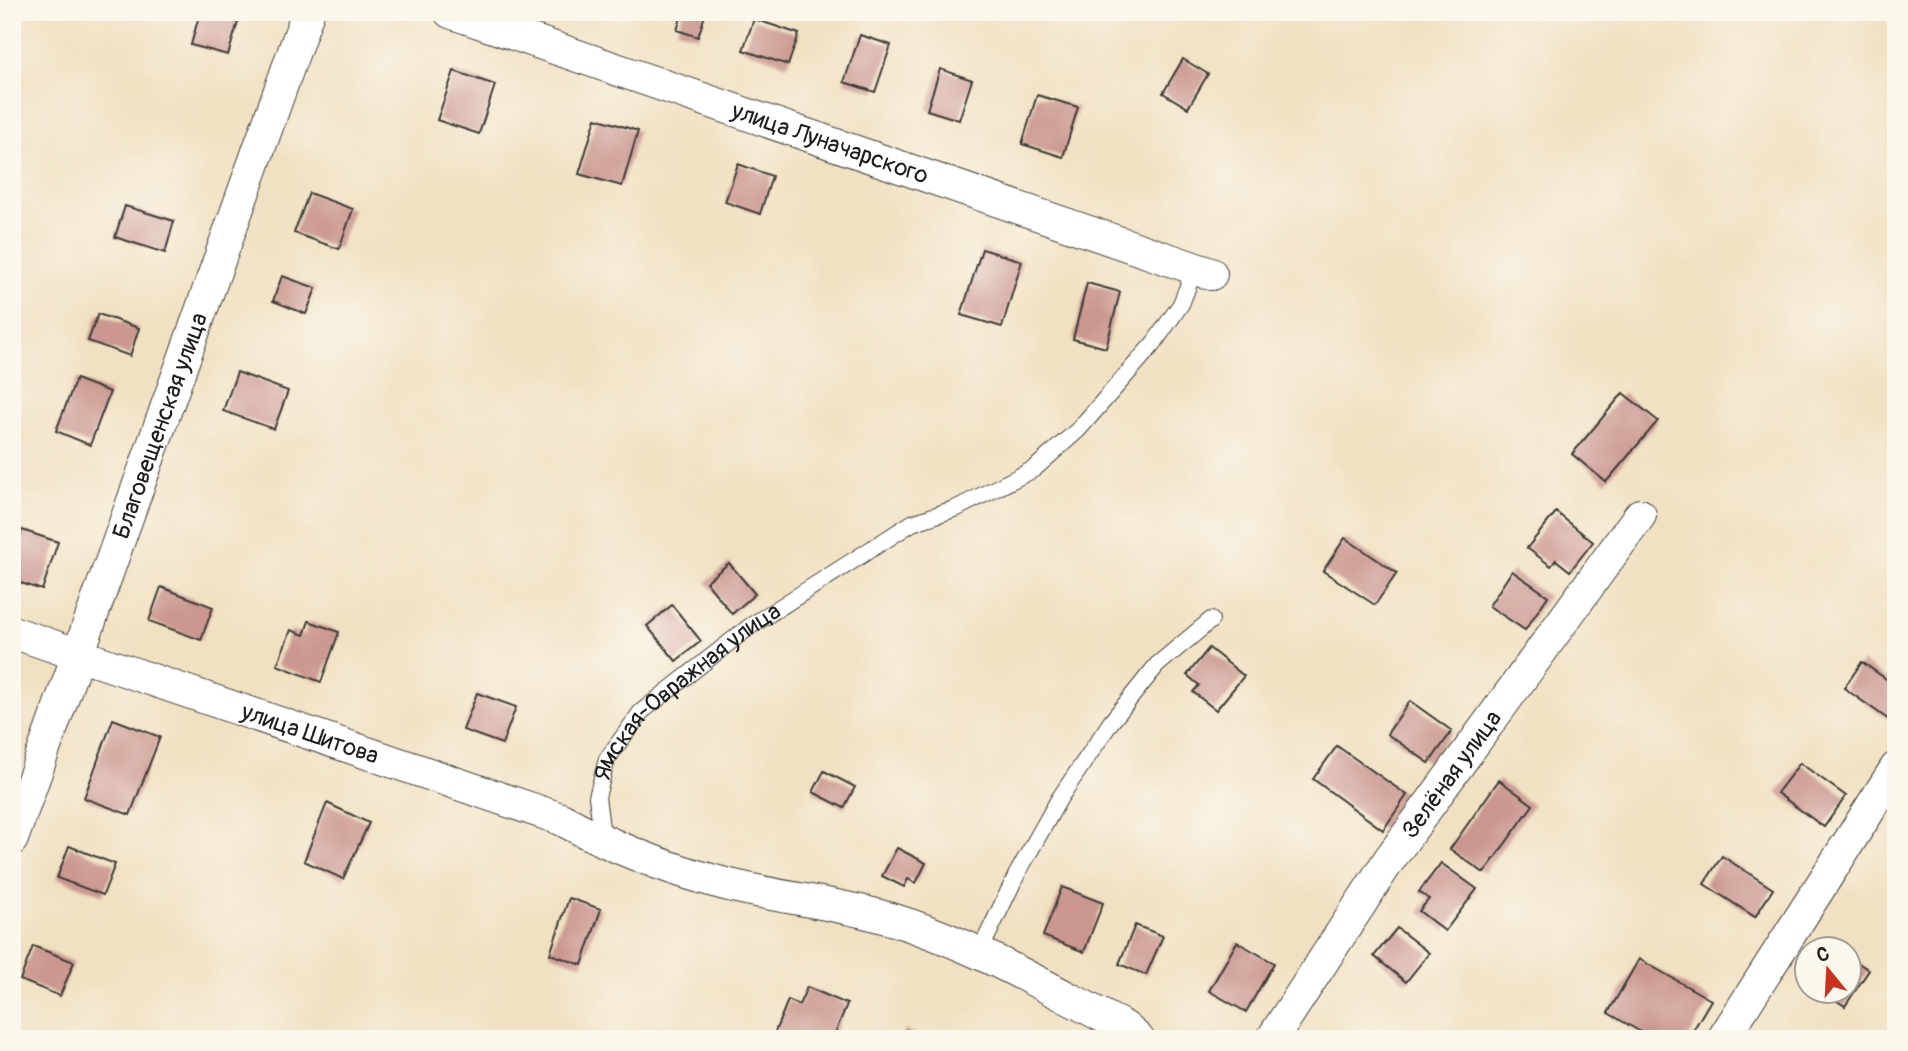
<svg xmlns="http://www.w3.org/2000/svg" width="1908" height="1051" font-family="Pangolin,sans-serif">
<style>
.building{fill:#cb9790}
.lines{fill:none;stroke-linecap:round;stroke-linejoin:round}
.lane-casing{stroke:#3c3a35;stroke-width:18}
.street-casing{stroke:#3c3a35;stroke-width:34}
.lane{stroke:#fff;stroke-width:16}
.street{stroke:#fff;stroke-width:32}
.labels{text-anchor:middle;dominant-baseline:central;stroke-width:6;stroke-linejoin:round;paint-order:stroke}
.street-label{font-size:24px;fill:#1c1c1c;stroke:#fbf7ec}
</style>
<rect width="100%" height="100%" fill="#fbf7ec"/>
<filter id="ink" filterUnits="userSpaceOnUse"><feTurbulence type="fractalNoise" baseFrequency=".0143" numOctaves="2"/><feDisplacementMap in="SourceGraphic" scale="14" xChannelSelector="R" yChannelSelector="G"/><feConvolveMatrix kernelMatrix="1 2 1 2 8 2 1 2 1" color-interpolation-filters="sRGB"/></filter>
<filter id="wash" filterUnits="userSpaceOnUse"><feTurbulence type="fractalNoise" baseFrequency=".00686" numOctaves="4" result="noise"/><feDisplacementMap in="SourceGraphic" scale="28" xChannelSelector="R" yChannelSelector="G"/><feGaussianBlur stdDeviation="1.57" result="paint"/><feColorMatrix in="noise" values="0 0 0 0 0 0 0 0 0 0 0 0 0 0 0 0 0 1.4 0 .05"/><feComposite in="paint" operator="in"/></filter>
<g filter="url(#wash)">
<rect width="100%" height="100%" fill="#f0e1c2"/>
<g id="blocks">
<!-- building -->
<g class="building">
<polygon points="200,12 241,12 228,55 191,45"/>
<polygon points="683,12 706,12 698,37 677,30"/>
<polygon points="754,19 799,34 788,65 743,50"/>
<polygon points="860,35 891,45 875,92 844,82"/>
<polygon points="1183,59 1208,74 1188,108 1163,93"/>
<polygon points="940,69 972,80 959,120 927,110"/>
<polygon points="454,71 495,85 479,134 437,120"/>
<polygon points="1037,95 1078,107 1063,157 1022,144"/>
<polygon points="596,118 638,131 622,186 579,174"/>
<polygon points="738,164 772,176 760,214 725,202"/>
<polygon points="309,193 353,209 339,249 294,233"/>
<polygon points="125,206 174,221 165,253 115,237"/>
<polygon points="982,249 1022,261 1002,327 961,315"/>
<polygon points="282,276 316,288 306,314 273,301"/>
<polygon points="1087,283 1120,292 1106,348 1073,339"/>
<polygon points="98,314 139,328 130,356 88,341"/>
<polygon points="237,372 288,391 274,429 223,411"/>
<polygon points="76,379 110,392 90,445 56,431"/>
<polygon points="1623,393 1658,421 1606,482 1572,454"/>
<polygon points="1556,512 1593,542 1570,571 1556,560 1551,566 1527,548"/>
<polygon points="22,530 58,542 42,590 12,580 12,560"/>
<polygon points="1345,538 1397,573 1375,605 1323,571"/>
<polygon points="729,563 755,594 732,614 706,582"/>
<polygon points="1512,571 1548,596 1525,630 1489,606"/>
<polygon points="161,587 213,607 201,640 149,621"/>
<polygon points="1896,591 1896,606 1888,601"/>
<polygon points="672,605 701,641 676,661 647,626"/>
<polygon points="309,621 339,632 321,682 277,665 291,630 304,635"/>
<polygon points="1209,648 1244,676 1216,710 1193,692 1199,685 1187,675"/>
<polygon points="1862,662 1896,686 1896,711 1889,720 1844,688"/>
<polygon points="477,693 516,707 502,744 463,730"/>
<polygon points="1410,701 1452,731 1429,763 1387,734"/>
<polygon points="113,719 160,737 130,815 84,798"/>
<polygon points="1337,746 1407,795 1383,830 1313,779"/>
<polygon points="1800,763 1846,796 1824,827 1777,793"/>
<polygon points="824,771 855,787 844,808 813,792"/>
<polygon points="1499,780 1533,805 1484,873 1450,849"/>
<polygon points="327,803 369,823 343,879 304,861"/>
<polygon points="69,846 115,864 103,895 57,878"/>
<polygon points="897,848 926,863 916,883 908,879 904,887 882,876"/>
<polygon points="1722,856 1773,889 1755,917 1704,884"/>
<polygon points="1441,863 1477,889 1445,931 1419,911 1429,899 1419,892"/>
<polygon points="1062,887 1103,903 1084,952 1043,936"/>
<polygon points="569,898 601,909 582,965 550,954"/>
<polygon points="1135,925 1163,936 1146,975 1119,964"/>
<polygon points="1397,928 1429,953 1406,982 1374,956"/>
<polygon points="1237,942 1274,963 1246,1012 1209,991"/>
<polygon points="33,946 74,962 60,996 20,980"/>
<polygon points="1849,957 1869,970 1845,1006 1825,993 1848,992"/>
<polygon points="1639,959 1711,1000 1688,1039 1653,1039 1608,1013"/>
<polygon points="807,987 847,1004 833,1039 772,1039 788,1000 799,1005"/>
<polygon points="905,1030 927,1039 901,1039"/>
</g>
</g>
</g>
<g filter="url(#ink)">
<use href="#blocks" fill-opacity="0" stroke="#3c3a35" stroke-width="2"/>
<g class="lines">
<!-- lane casing -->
<g class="lane-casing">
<g id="lane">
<path id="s1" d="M 603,842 L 597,797 L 607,759 L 641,712 L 749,627 L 912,523 L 957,508 L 1034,469 L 1078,430 L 1154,343 L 1181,304 L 1195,268"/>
<polyline points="979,953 1017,874 1059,799 1111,722 1157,665 1211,620"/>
</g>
</g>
<!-- street casing -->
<g class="street-casing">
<g id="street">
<path id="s2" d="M 450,12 L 1211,274"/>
<path id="s3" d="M 12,632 L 561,819 C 610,846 660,866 714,881 C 767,896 823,901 876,915 C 962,937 1045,987 1124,1027 L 1138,1039"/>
<path id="s4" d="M 12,839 L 308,12"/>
<path id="s5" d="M 1272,1039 L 1389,860 L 1640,515"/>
<polyline points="1723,1039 1896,768"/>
</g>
</g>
<!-- lane -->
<use href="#lane" class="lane"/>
<!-- street -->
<use href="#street" class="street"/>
</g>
</g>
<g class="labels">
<!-- street labels -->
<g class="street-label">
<text stroke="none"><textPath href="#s2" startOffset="402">улица Луначарского</textPath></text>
<text stroke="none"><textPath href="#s4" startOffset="439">Благовещенская улица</textPath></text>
<text stroke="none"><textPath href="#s1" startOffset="189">Ямская-Овражная улица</textPath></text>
<text stroke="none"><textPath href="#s3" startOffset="315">улица Шитова</textPath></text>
<text stroke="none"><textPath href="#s5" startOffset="320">Зелёная улица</textPath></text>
</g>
</g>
<!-- margin -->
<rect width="1908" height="1051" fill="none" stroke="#fbf7ec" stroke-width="42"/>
<!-- north arrow -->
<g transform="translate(1828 970) rotate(342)"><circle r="33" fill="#fbf7ec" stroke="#a29f99" stroke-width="2"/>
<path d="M0-5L12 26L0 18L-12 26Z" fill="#c8321e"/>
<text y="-10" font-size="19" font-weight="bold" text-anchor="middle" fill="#1c1c1c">С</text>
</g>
</svg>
